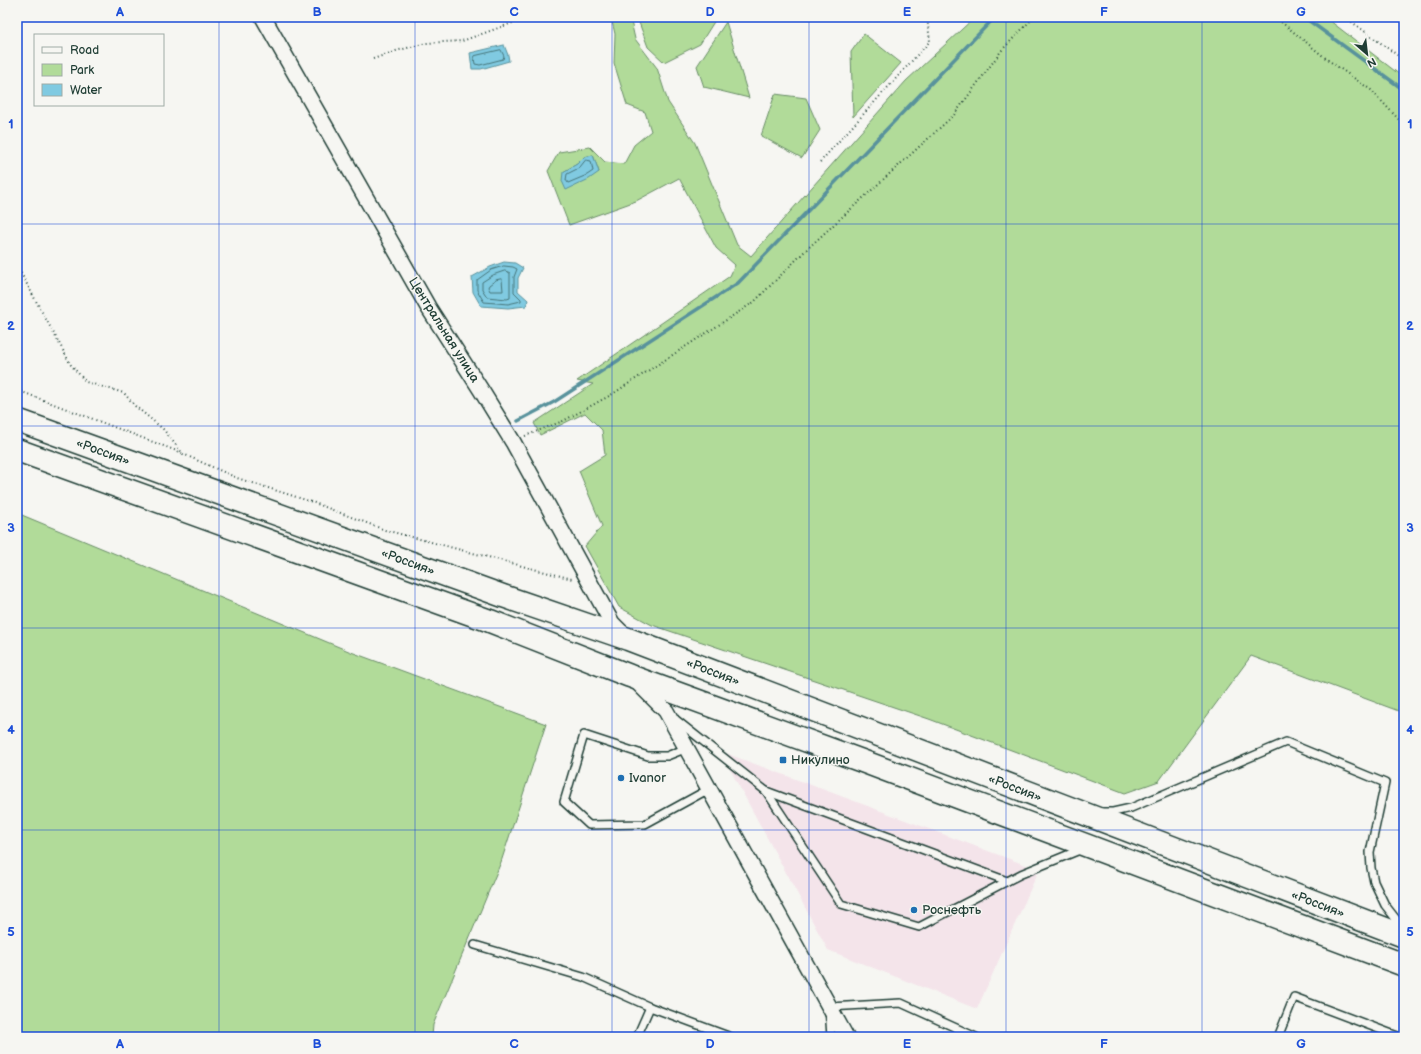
<svg xmlns="http://www.w3.org/2000/svg" width="1421" height="1054" font-family="'Balsamiq Sans',sans-serif">
<style>
.built{fill:#f4e4ea}
.green{fill:#b1db99;stroke:#688c66;fill-rule:evenodd}
.water{fill:#80cae1;stroke:#59929c}
.lines{fill:none;stroke-linecap:round;stroke-linejoin:round}
.shore{stroke:#467579;stroke-width:1}
.stream{stroke:#59929c;stroke-width:3.5}
.service-casing{stroke:#1f3d34;stroke-width:10}
.minor-casing{stroke:#1f3d34;stroke-width:18}
.trunk-casing{stroke:#1f3d34;stroke-width:25}
.path{stroke:#1f3d34;stroke-width:2;stroke-dasharray:1 3;stroke-linecap:butt}
.service{stroke:#f6f6f2;stroke-width:7}
.minor{stroke:#f6f6f2;stroke-width:15}
.trunk{stroke:#f6f6f2;stroke-width:22}
.grid{fill:none;stroke:#1d4ed8;stroke-width:1;stroke-opacity:0.55}
.poi-dot{fill:#1f6fb2;stroke:#f6f6f2;stroke-width:1.5}
.labels{text-anchor:middle;dominant-baseline:central;stroke-width:3;stroke-linejoin:round;paint-order:stroke}
.street-label{font-size:13px;fill:#1f3d34;stroke:#f6f6f2}
.poi-label{font-size:13px;fill:#1f3d34;stroke:#f6f6f2;text-anchor:start}
.neatline{fill:none;stroke:#1d4ed8;stroke-width:1.5}
.grid-label{font-size:13px;text-anchor:middle;font-weight:bold;fill:#1d4ed8}
</style>
<rect width="100%" height="100%" fill="#f6f6f2"/>
<filter id="ink" filterUnits="userSpaceOnUse"><feTurbulence type="fractalNoise" baseFrequency=".025" numOctaves="2"/><feDisplacementMap in="SourceGraphic" scale="8" xChannelSelector="R" yChannelSelector="G"/><feConvolveMatrix kernelMatrix="1 2 1 2 8 2 1 2 1" color-interpolation-filters="sRGB"/></filter>
<g filter="url(#ink)">
<!-- built -->
<polygon class="built" points="720,751 1039,870 977,1009 828,950"/>
<!-- green -->
<g class="green">
<path d="M 611,17 L 630,17 L 635,39 L 657,68 L 668,102 L 695,143 L 737,245 L 751,256 L 906,81 L 975,17 L 1325,17 L 1404,78 L 1404,713 L 1251,656 L 1159,781 L 1125,793 L 929,719 L 652,625 L 619,607 L 585,546 L 602,526 L 579,471 L 605,455 L 602,430 L 585,413 L 540,435 L 534,423 L 593,384 L 577,381 L 730,276 L 735,265 L 716,248 L 679,178 L 636,201 L 569,225 L 548,171 L 559,152 L 590,147 L 605,162 L 624,164 L 634,145 L 651,131 L 645,112 L 627,105 L 614,63 L 615,34 ZM 593,155 L 599,172 L 563,172 L 577,164 L 584,157 Z"/>
<polygon points="637,17 717,17 700,44 664,62 648,47"/>
<polygon points="726,22 749,98 704,87 697,66"/>
<polygon points="864,34 901,63 853,117 851,52"/>
<polygon points="775,94 806,98 820,130 802,158 761,136"/>
<polygon points="17,513 351,652 546,724 501,862 433,1025 432,1037 17,1037"/>
</g>
<!-- water -->
<g class="water">
<polygon points="504,45 508,55 509,61 481,69 472,69 470,53"/>
<polygon points="593,155 599,172 589,179 566,190 562,181 563,172 577,164 584,157"/>
<polygon points="504,262 515,263 523,268 518,278 518,291 528,300 526,306 508,308 481,306 473,292 472,277 490,267"/>
</g>
<g class="lines">
<!-- shore -->
<g class="shore">
<polygon points="501,50 504,56 503,59 480,65 475,64 474,58 475,56"/>
<polygon points="586,160 591,161 593,171 587,175 568,183 566,180 567,174 579,168"/>
<polygon points="504,266 513,267 517,269 514,277 514,292 521,299 521,301 508,304 484,302 477,290 477,280 491,270"/>
<polygon points="505,271 508,272 510,273 510,298 507,299 487,297 482,289 482,282 493,275"/>
<polygon points="502,279 503,291 490,291 488,287 489,285 496,280"/>
</g>
<!-- stream -->
<g class="stream">
<polyline points="1304,17 1404,90"/>
<polyline points="518,421 554,402 738,283 995,17"/>
</g>
<!-- service casing -->
<g class="service-casing">
<g id="service">
<polyline points="675,719 766,791 841,904 919,927 1021,874 1082,849"/>
<polyline points="687,748 667,756 648,756 584,735 564,802 589,825 645,824 709,789"/>
<polyline points="766,791 1007,881"/>
<polyline points="1101,812 1113,812 1131,808 1286,742 1385,783 1370,852 1371,868 1374,882 1385,905 1396,919 1404,926"/>
<polyline points="475,945 583,977 650,1007"/>
<polyline points="639,1032 650,1007 731,1037"/>
<polyline points="831,1037 829,1007 901,1003 976,1037"/>
<polyline points="1278,1037 1294,997 1400,1037"/>
</g>
</g>
<!-- minor casing -->
<g class="minor-casing">
<g id="minor">
<polyline points="263,17 428,307 481,390 513,442 612,623 624,635"/>
<polyline points="637,682 666,711 846,1037"/>
</g>
</g>
<!-- trunk casing -->
<g class="trunk-casing">
<g id="trunk">
<polyline points="17,420 503,596 628,639 1404,936"/>
<polyline points="17,450 490,621 630,676 862,761 1404,965"/>
</g>
</g>
<!-- path -->
<g class="path">
<polyline points="1275,17 1328,60 1371,90 1404,125"/>
<polyline points="1345,17 1404,60"/>
<polyline points="373,59 396,51 426,43 462,41 529,17"/>
<polyline points="820,162 930,41 927,17"/>
<polyline points="17,266 71,365 86,382 124,393 135,406 163,429 183,454 237,478 312,502 385,530 572,579"/>
<polyline points="17,390 182,453"/>
<polyline points="525,436 563,421 611,395 754,302 806,250 954,115 1002,50 1034,17"/>
</g>
<!-- service -->
<use href="#service" class="service"/>
<!-- minor -->
<use href="#minor" class="minor"/>
<!-- trunk -->
<use href="#trunk" class="trunk"/>
</g>
</g>
<!-- grid -->
<path class="grid" d="M 219,17 L 219,1037M 415,17 L 415,1037M 612,17 L 612,1037M 809,17 L 809,1037M 1006,17 L 1006,1037M 1202,17 L 1202,1037M 17,224 L 1404,224M 17,426 L 1404,426M 17,628 L 1404,628M 17,830 L 1404,830"/>
<!-- markers -->
<g class="poi-dot">
<rect x="779" y="756" width="8" height="8" rx="2"/>
<circle cx="621" cy="778" r="4"/>
<circle cx="914" cy="910" r="4"/>
</g>
<g class="labels">
<!-- street labels -->
<g class="street-label">
<text transform="translate(444 330) rotate(58)">Центральная улица</text>
<text transform="translate(103 452) rotate(20)">«Россия»</text>
<text transform="translate(408 562) rotate(20)">«Россия»</text>
<text transform="translate(713 672) rotate(21)">«Россия»</text>
<text transform="translate(1015 788) rotate(21)">«Россия»</text>
<text transform="translate(1318 904) rotate(21)">«Россия»</text>
</g>
<!-- poi labels -->
<g class="poi-label">
<text x="791" y="760">Никулино</text>
<text x="629" y="778">Ivanor</text>
<text x="922" y="910">Роснефть</text>
</g>
</g>
<!-- margin -->
<rect width="1421" height="1054" fill="none" stroke="#f6f6f2" stroke-width="44"/>
<!-- legend -->
<rect x="34" y="34" width="130" height="72" fill="#f6f6f2" stroke="#a0aca6"/>
<rect x="42" y="47" width="20" height="6" fill="#f6f6f2" stroke="#a0aca6"/>
<text x="70" y="54" font-size="12" fill="#1f3d34">Road</text>
<rect x="42" y="64" width="20" height="12" fill="#b1db99" stroke="#a0aca6"/>
<text x="70" y="74" font-size="12" fill="#1f3d34">Park</text>
<rect x="42" y="84" width="20" height="12" fill="#80cae1" stroke="#a0aca6"/>
<text x="70" y="94" font-size="12" fill="#1f3d34">Water</text>
<!-- north arrow -->
<g transform="translate(1367 54) rotate(152)" stroke="#f6f6f2" stroke-width="3" paint-order="stroke">
<path d="M0-3L7 15L0 10L-7 15Z" fill="#1f3d34"/>
<text y="-6" font-size="11" font-weight="bold" text-anchor="middle" fill="#1f3d34">N</text>
</g>
<rect x="22" y="22" width="1377" height="1010" class="neatline"/>
<g class="grid-label">
<text x="120" y="16">A</text>
<text x="317" y="16">B</text>
<text x="514" y="16">C</text>
<text x="710" y="16">D</text>
<text x="907" y="16">E</text>
<text x="1104" y="16">F</text>
<text x="1301" y="16">G</text>
<text x="11" y="128">1</text>
<text x="1410" y="128">1</text>
<text x="11" y="330">2</text>
<text x="1410" y="330">2</text>
<text x="11" y="532">3</text>
<text x="1410" y="532">3</text>
<text x="11" y="734">4</text>
<text x="1410" y="734">4</text>
<text x="11" y="936">5</text>
<text x="1410" y="936">5</text>
<text x="120" y="1048">A</text>
<text x="317" y="1048">B</text>
<text x="514" y="1048">C</text>
<text x="710" y="1048">D</text>
<text x="907" y="1048">E</text>
<text x="1104" y="1048">F</text>
<text x="1301" y="1048">G</text>
</g>
</svg>
